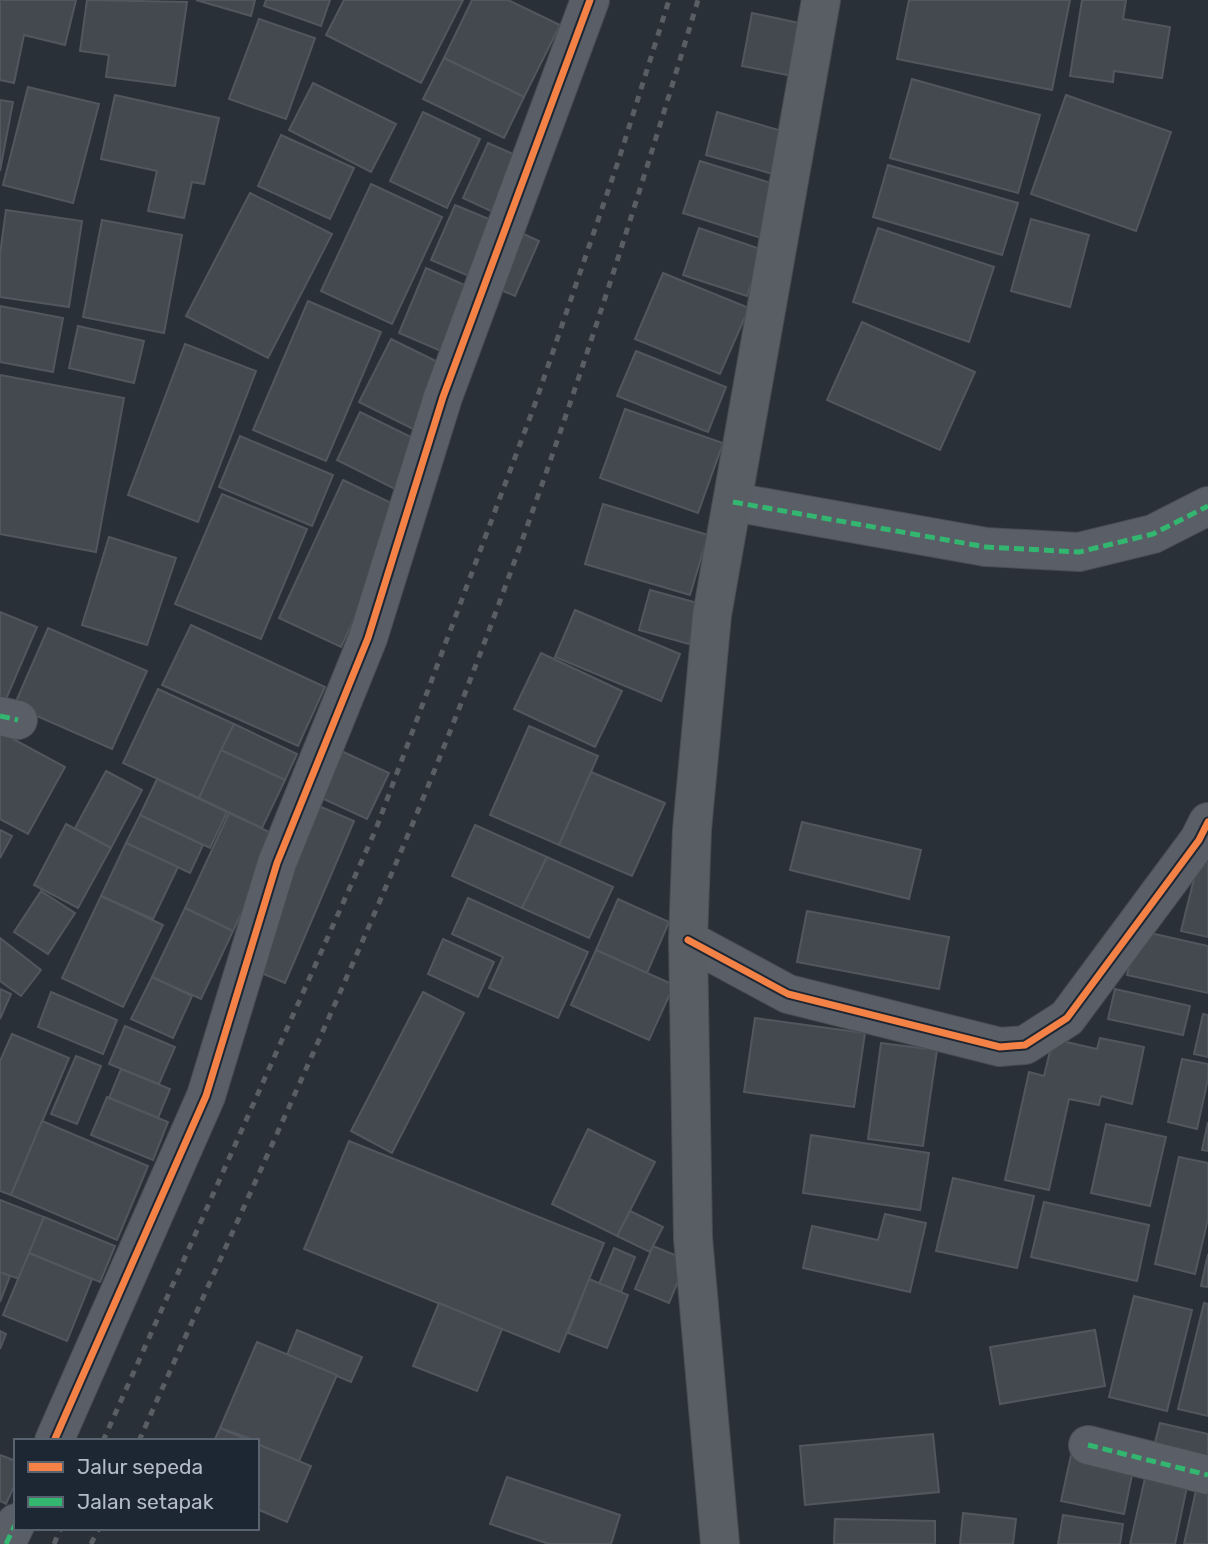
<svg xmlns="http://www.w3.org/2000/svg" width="1208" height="1544" font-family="Rubik,sans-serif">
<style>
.building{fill:#444950;stroke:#52575f;stroke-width:2}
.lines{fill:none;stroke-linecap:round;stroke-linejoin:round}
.street-casing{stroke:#484c53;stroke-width:40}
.secondary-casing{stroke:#484c53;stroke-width:40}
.street{stroke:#5a5e66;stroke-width:38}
.secondary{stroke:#595d64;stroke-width:38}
.rail{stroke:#595d64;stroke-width:5;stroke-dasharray:7 7;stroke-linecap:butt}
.quiet{stroke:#33b770;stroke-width:5;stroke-dasharray:10 5;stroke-linecap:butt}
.cycleway-casing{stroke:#1d2633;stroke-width:11}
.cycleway{stroke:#f48246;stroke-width:7}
</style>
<rect width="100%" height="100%" fill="#2a3038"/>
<!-- building -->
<g class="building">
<polygon points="0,0 76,0 65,45 24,35 14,83 0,80"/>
<polygon points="87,0 187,2 175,86 106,77 109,55 80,51"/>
<polygon points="196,0 255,0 251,16"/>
<polygon points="266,0 330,0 321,26 264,6"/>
<polygon points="344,0 463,0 421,83 326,35"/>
<polygon points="472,0 508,0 560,25 524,97 444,58"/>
<polygon points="909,0 1070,0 1052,90 897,59"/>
<polygon points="1082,0 1126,0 1123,19 1170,27 1162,78 1114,71 1113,82 1070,76"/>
<polygon points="752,13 804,24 793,76 742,66"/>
<polygon points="259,19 315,38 286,119 229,99"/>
<polygon points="444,58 524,97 504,138 423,99"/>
<polygon points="912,79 1040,115 1018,193 890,158"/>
<polygon points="313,83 396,124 371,172 289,130"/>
<polygon points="28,87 99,104 73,203 3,185"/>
<polygon points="115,95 219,118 204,184 192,182 184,218 148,211 157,171 101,159"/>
<polygon points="1066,95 1171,132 1136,231 1031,194"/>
<polygon points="0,100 13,102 0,171"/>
<polygon points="423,112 480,139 447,208 390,181"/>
<polygon points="717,112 785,132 773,174 706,155"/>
<polygon points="281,135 354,168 330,219 258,186"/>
<polygon points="488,143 520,157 495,213 463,198"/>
<polygon points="700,161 784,187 767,240 683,213"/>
<polygon points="888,165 1018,203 1002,255 873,217"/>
<polygon points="371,184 442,217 392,324 321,291"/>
<polygon points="250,193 332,234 268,358 186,316"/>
<polygon points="455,205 501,224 483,282 431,260"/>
<polygon points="6,210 82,221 69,307 0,297 0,254"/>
<polygon points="1031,219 1089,235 1070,307 1011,291"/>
<polygon points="102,220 182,235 164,333 83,317"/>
<polygon points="699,228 763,250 747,296 683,275"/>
<polygon points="878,228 994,267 969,342 853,302"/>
<polygon points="513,229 539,241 515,296 489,285"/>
<polygon points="426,268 476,290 448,354 399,333"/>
<polygon points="663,273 749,308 720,374 635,339"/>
<polygon points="308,301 381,332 326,461 253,430"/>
<polygon points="0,306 63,318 53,372 0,362"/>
<polygon points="862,322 975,372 940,450 827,400"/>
<polygon points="78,326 144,341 134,383 69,368"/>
<polygon points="391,339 450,368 417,431 359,402"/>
<polygon points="185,344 256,371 198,522 128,495"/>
<polygon points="636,351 726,387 708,432 617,396"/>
<polygon points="0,375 124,398 96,552 0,534"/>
<polygon points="625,409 723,443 698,513 600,478"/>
<polygon points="360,412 425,444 401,492 337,460"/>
<polygon points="240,436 333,475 312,526 219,487"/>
<polygon points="343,480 406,510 341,647 279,618"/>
<polygon points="222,494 307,529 261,639 175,604"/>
<polygon points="603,504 708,535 690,595 585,564"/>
<polygon points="109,537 176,558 147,645 82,625"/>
<polygon points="650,590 701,604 689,644 639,630"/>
<polygon points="575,610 680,654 661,701 555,657"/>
<polygon points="0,612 37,627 3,706 0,705"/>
<polygon points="191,625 325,687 298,746 162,685"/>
<polygon points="48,628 147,671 112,749 14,706"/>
<polygon points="541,653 622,691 595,747 514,709"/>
<polygon points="158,689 234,724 199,798 123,763"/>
<polygon points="234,724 297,754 285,780 221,750"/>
<polygon points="529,726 598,756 559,845 490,815"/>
<polygon points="0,732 65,767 28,834 0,819"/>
<polygon points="337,749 389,773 367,819 315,795"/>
<polygon points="221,750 285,780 262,828 199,798"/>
<polygon points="106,771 142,790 111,848 75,828"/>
<polygon points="591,772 665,803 632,876 559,845"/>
<polygon points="157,779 227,812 210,848 140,815"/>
<polygon points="314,804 354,821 285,983 245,966"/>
<polygon points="229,813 278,836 233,931 185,908"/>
<polygon points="140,815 203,845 190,873 126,843"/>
<polygon points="802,822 921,850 909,899 790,870"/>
<polygon points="66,824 111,848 78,908 34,885"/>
<polygon points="475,825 547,857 522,908 452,876"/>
<polygon points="1207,827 1208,827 1208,937 1181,931"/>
<polygon points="0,830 12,836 0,858"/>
<polygon points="126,843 178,867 153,919 101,896"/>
<polygon points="547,857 613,887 589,938 522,908"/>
<polygon points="41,891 75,913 48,954 14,932"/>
<polygon points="101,896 163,925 123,1007 62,978"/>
<polygon points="468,898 588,952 558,1018 489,988 503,957 452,934"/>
<polygon points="618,899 669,922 647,973 596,950"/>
<polygon points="185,908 233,931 201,999 152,977"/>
<polygon points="807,911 949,937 939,989 797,962"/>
<polygon points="1137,930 1208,946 1208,993 1127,975"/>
<polygon points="0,938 41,970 21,996 0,981"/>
<polygon points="443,939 494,962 478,997 428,974"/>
<polygon points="596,950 674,985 649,1040 571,1005"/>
<polygon points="152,977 192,996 173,1038 131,1019"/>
<polygon points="0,989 11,994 0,1019"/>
<polygon points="1115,989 1190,1006 1183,1035 1108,1019"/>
<polygon points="51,992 117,1020 103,1054 38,1027"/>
<polygon points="423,992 464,1013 392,1153 351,1131"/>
<polygon points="1203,1014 1208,1015 1208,1057 1194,1054"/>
<polygon points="755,1018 865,1033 854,1107 744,1092"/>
<polygon points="125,1026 175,1047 159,1084 109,1064"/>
<polygon points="12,1034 69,1058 11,1195 0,1191 0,1061"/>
<polygon points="1100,1038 1144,1047 1132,1104 1101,1096 1099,1105 1069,1099 1049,1190 1005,1180 1029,1072 1044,1076 1053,1039 1097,1049"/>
<polygon points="881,1043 937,1050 923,1146 868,1139"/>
<polygon points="76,1056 101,1066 77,1124 51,1114"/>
<polygon points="1182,1059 1208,1064 1208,1079 1197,1129 1168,1122"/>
<polygon points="121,1069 170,1089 158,1118 109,1098"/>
<polygon points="107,1097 168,1122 153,1160 91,1135"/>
<polygon points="42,1121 148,1166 117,1240 11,1195"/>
<polygon points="1208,1122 1208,1151 1202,1150"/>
<polygon points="1106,1124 1166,1137 1150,1206 1091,1193"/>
<polygon points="588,1129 655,1162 617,1236 552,1204"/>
<polygon points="811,1135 929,1153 920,1210 803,1193"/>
<polygon points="349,1141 604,1243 559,1352 304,1249"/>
<polygon points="1179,1157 1208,1163 1208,1219 1195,1274 1155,1264"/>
<polygon points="953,1178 1034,1196 1017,1268 936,1251"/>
<polygon points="0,1200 44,1217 19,1279 0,1272"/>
<polygon points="1044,1202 1149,1225 1137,1281 1031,1257"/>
<polygon points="630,1211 663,1227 650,1252 617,1236"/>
<polygon points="885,1214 926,1223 910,1292 803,1268 812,1226 878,1240"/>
<polygon points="44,1217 115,1246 100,1282 29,1253"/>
<polygon points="653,1246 687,1260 669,1303 635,1289"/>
<polygon points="614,1248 635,1257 621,1292 599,1284"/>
<polygon points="29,1253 92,1279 67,1341 3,1315"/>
<polygon points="1208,1254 1208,1287 1201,1286"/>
<polygon points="0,1272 10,1276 0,1302"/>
<polygon points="589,1279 628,1295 607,1348 568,1333"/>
<polygon points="1134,1296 1192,1310 1167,1411 1109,1397"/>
<polygon points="439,1303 502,1329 477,1391 413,1366"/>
<polygon points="1204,1303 1208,1304 1208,1416 1178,1409"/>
<polygon points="297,1330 362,1357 351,1382 287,1355"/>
<polygon points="1095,1330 1105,1386 1000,1404 990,1347"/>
<polygon points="0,1331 6,1334 0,1349"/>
<polygon points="257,1342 337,1375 299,1461 257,1444 257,1441 220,1428"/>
<polygon points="1160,1423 1208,1434 1208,1468 1152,1454"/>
<polygon points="220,1428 250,1441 214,1441"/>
<polygon points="933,1434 939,1492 805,1505 800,1446"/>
<polygon points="257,1444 311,1466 287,1522 257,1509"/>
<polygon points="1072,1451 1134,1465 1124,1514 1061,1501"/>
<polygon points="0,1455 16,1461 16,1482 6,1504 0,1501"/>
<polygon points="1147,1469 1189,1477 1175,1544 1130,1544"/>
<polygon points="507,1477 620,1515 611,1544 549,1544 490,1524"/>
<polygon points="1197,1486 1208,1488 1208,1544 1184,1544"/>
<polygon points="963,1513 1016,1519 1013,1544 960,1544"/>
<polygon points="1063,1515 1123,1524 1120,1544 1058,1544"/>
<polygon points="835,1519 935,1521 935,1544 834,1544"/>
</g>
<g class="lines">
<!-- street casing -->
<g class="street-casing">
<g id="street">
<polyline points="733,502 986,547 1079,552 1153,534 1208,506"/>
<polyline points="0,716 18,720"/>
<polyline points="688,940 788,994 1000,1047 1025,1045 1067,1018 1199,840 1208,822"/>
<polyline points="54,1441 206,1096 277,863 368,638 443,397 590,0"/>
<polyline points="1088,1445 1208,1475"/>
<polyline points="6,1544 16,1523"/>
</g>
</g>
<!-- secondary casing -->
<g class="secondary-casing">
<polyline id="secondary" points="720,1544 693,1238 688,940 692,830 712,615 821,0"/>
</g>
<!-- street -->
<use href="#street" class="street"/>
<!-- secondary -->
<use href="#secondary" class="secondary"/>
<!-- rail -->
<g class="rail">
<polyline points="103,1441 376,829 535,404 619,159 669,0"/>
<path d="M 139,1441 C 229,1237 324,1035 410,830 C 523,559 614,280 698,0"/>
<polyline points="54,1544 61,1528"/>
<polyline points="91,1544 99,1528"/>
</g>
<!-- quiet -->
<g class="quiet">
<polyline points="733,502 986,547 1079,552 1153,534 1208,506"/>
<polyline points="0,716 18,720"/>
<polyline points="1088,1445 1208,1475"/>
<polyline points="6,1544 16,1523"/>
</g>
<!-- cycleway casing -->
<g class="cycleway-casing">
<g id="cycleway">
<polyline points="688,940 788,994 1000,1047 1025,1045 1067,1018 1199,840 1208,822"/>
<polyline points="54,1441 206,1096 277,863 368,638 443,397 590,0"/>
</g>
</g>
<!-- cycleway -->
<use href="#cycleway" class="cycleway"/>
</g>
<!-- legend -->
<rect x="14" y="1439" width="245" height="91" fill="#1d2633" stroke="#59626f" stroke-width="2"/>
<rect x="28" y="1462" width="35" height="10" fill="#f48246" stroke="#59626f" stroke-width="2"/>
<text x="77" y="1474" font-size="21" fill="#b4bcc9">Jalur sepeda</text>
<rect x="28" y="1497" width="35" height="10" fill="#33b770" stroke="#59626f" stroke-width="2"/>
<text x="77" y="1509" font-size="21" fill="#b4bcc9">Jalan setapak</text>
</svg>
